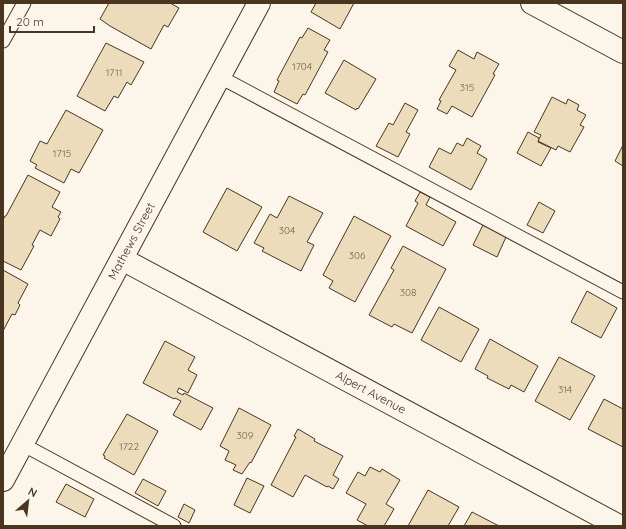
<svg xmlns="http://www.w3.org/2000/svg" width="626" height="529" font-family="Quicksand,sans-serif">
<style>
.building{fill:#ecdcbc;stroke:#4a3520}
.lines{fill:none;stroke-linecap:round;stroke-linejoin:round}
.service-casing{stroke:#4a3520;stroke-width:15}
.minor-casing{stroke:#4a3520;stroke-width:24}
.service{stroke:#fbf6e9;stroke-width:13}
.minor{stroke:#fbf6e9;stroke-width:22}
.labels{text-anchor:middle;dominant-baseline:central;stroke-width:3;stroke-linejoin:round;paint-order:stroke}
.number-label{font-size:10px;fill:#725f47}
.street-label{font-size:12px;fill:#4a3520;stroke:#fbf6e9}
</style>
<rect width="100%" height="100%" fill="#fbf6e9"/>
<!-- building -->
<g class="building">
<polygon points="109,3 170,3 179,8 168,27 164,25 151,49 110,26 100,19"/>
<polygon points="316,3 354,3 340,29 311,12"/>
<polygon points="308,28 330,40 324,50 328,52 305,95 303,94 297,104 274,92 279,81 277,80 300,37 302,38"/>
<polygon points="106,43 144,62 131,85 127,82 118,98 114,96 105,111 77,96"/>
<polygon points="458,50 474,59 477,52 499,64 493,74 495,75 472,117 452,106 447,114 437,109 441,101 439,100 456,70 449,66"/>
<polygon points="344,60 376,79 358,109 357,108 356,110 325,93"/>
<polygon points="552,97 566,104 568,99 579,105 577,110 586,115 580,125 584,127 570,152 558,146 556,150 538,141 541,135 534,132"/>
<polygon points="405,103 418,110 406,132 410,134 398,157 376,146 389,123 393,125"/>
<polygon points="66,110 103,130 79,173 71,169 64,183 35,168 37,165 30,161 40,141 47,144"/>
<polygon points="528,132 539,138 538,142 551,148 541,166 517,153"/>
<polygon points="467,138 481,146 477,153 487,159 471,190 429,167 439,148 451,154 457,143 463,146"/>
<polygon points="623,145 623,166 615,161"/>
<polygon points="28,175 60,192 52,207 61,212 58,217 60,219 51,236 40,230 32,245 34,246 21,270 3,261 3,220 5,216 6,216"/>
<polygon points="227,188 262,207 237,251 203,232"/>
<polygon points="420,192 430,197 426,205 456,222 443,246 406,226 418,203 415,201"/>
<polygon points="289,196 323,213 307,242 314,245 301,271 262,251 264,248 254,243 270,214 277,218"/>
<polygon points="539,202 555,211 543,233 527,225"/>
<polygon points="354,216 391,236 355,302 329,288 333,281 323,275"/>
<polygon points="483,225 506,237 497,257 473,245"/>
<polygon points="403,246 446,269 412,333 394,324 392,327 369,315 394,270 391,268"/>
<polygon points="3,270 28,284 18,303 20,305 15,315 12,314 3,331"/>
<polygon points="587,291 617,308 601,338 571,322"/>
<polygon points="439,307 479,329 461,362 421,340"/>
<polygon points="490,339 538,366 524,392 511,385 509,389 487,378 488,376 475,369"/>
<polygon points="165,341 195,357 188,370 197,375 188,393 179,388 177,392 183,395 184,393 213,408 201,430 173,415 181,401 175,398 174,399 143,383"/>
<polygon points="559,357 595,376 570,420 535,401"/>
<polygon points="604,399 623,409 623,447 588,429"/>
<polygon points="239,408 271,425 251,463 250,462 242,474 233,470 236,465 225,460 229,451 220,446"/>
<polygon points="127,414 158,431 134,475 104,458 105,456 103,455"/>
<polygon points="298,429 315,439 314,441 343,456 333,475 339,479 333,489 328,486 327,487 305,475 293,497 271,485 296,437 294,436"/>
<polygon points="370,467 380,472 382,469 400,480 386,504 394,509 384,526 368,526 357,520 366,504 346,493 358,472 365,476"/>
<polygon points="247,478 264,486 250,513 234,505"/>
<polygon points="143,479 166,491 158,506 135,493"/>
<polygon points="66,484 94,499 85,517 56,502"/>
<polygon points="428,490 459,507 448,526 408,526"/>
<polygon points="184,504 195,510 189,523 178,517"/>
<polygon points="472,512 499,526 464,526"/>
</g>
<g class="lines">
<!-- service casing -->
<g class="service-casing">
<g id="service">
<polyline points="3,41 24,3"/>
<polyline points="220,77 623,292"/>
<polyline points="22,444 174,526"/>
</g>
</g>
<!-- minor casing -->
<g class="minor-casing">
<g id="minor">
<polyline points="532,3 623,52"/>
<polyline points="122,259 619,526"/>
<polyline points="3,480 259,3"/>
</g>
</g>
<!-- service -->
<use href="#service" class="service"/>
<!-- minor -->
<use href="#minor" class="minor"/>
</g>
<g class="labels">
<!-- number labels -->
<g class="number-label">
<text x="302" y="66">1704</text>
<text x="114" y="72">1711</text>
<text x="467" y="87">315</text>
<text x="62" y="153">1715</text>
<text x="287" y="230">304</text>
<text x="357" y="255">306</text>
<text x="408" y="292">308</text>
<text x="565" y="389">314</text>
<text x="245" y="435">309</text>
<text x="129" y="446">1722</text>
</g>
<!-- street labels -->
<g class="street-label">
<text transform="translate(131 241) rotate(-62)">Mathews Street</text>
<text transform="translate(371 392) rotate(28)">Alpert Avenue</text>
</g>
</g>
<!-- border -->
<rect width="626" height="529" fill="none" stroke="#4a3520" stroke-width="8"/>
<!-- north arrow -->
<g transform="translate(28 501) rotate(28)" stroke="#fbf6e9" stroke-width="3" paint-order="stroke">
<path d="M0-3L7 15L0 10L-7 15Z" fill="#4a3520"/>
<text y="-6" font-size="11" font-weight="bold" text-anchor="middle" fill="#4a3520">N</text>
</g>
<!-- scale -->
<path d="M10 26v6h84v-6" fill="none" stroke="#4a3520" stroke-width="2"/>
<text x="16" y="26" font-size="12" fill="#4a3520" stroke="#fbf6e9" stroke-width="3" paint-order="stroke">20 m</text>
</svg>
